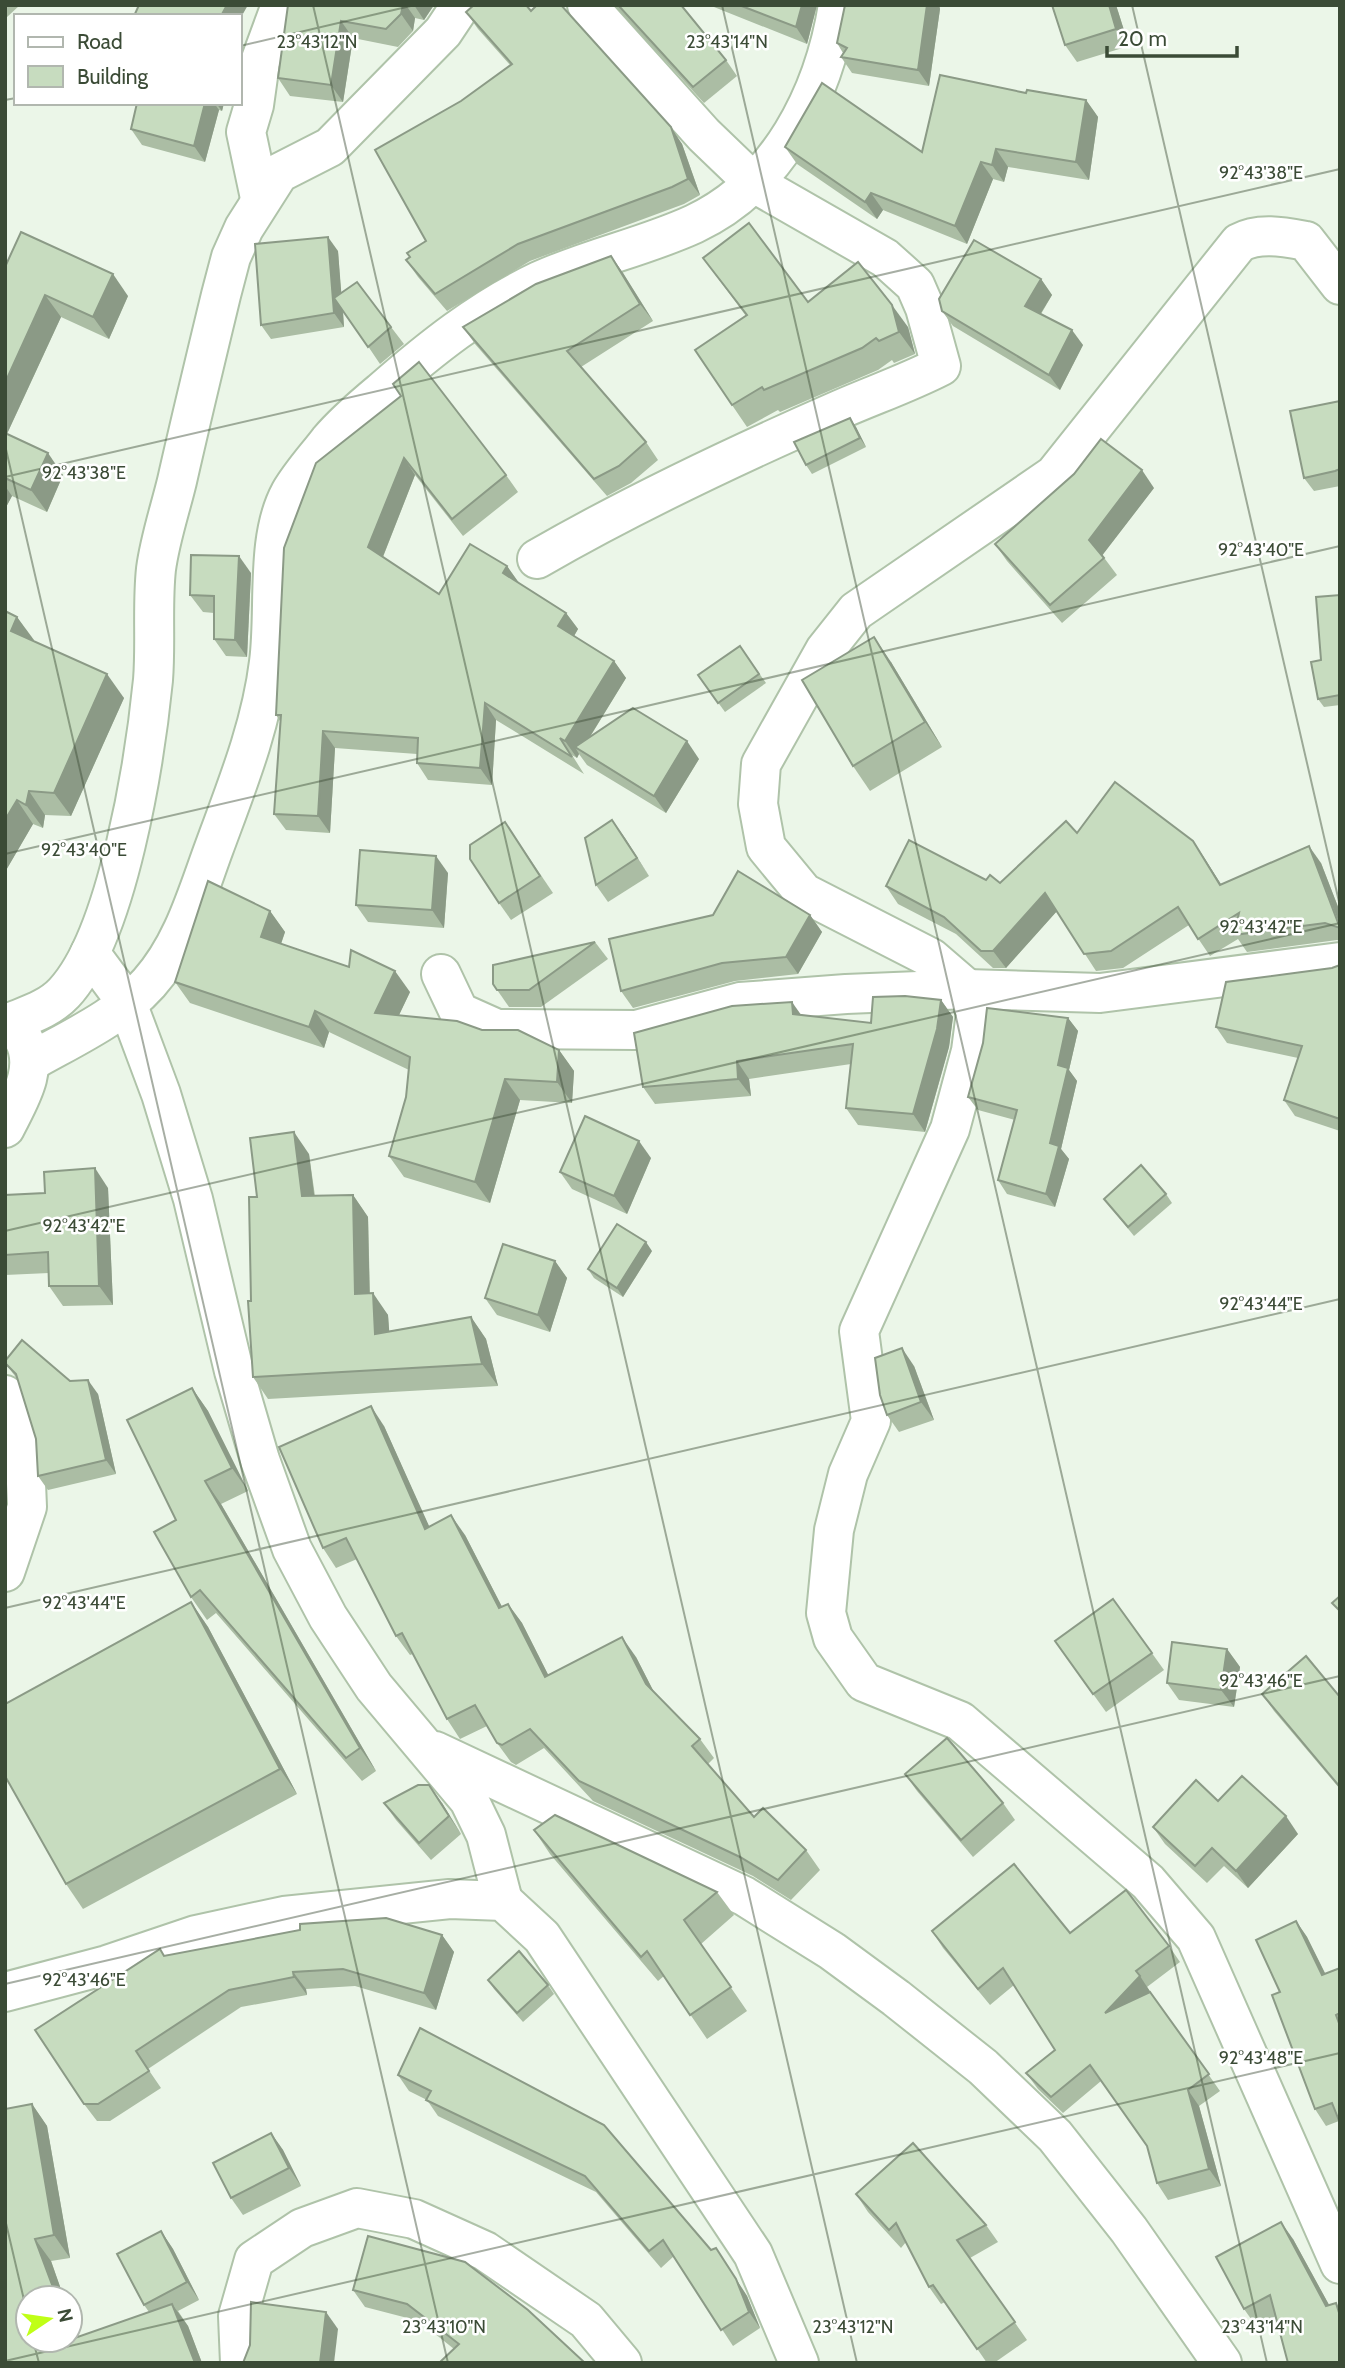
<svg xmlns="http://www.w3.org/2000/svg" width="1345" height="2368" font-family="Cabin,sans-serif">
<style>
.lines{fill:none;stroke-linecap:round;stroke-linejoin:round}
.minor-casing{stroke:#afc3a9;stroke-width:42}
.minor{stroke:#fff;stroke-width:38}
.wall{fill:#abbda4}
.shaded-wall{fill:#8b9a86}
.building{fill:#c7dcbf;stroke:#8b9a86;stroke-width:2}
.ticks{fill:none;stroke:#3b4b36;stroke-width:2;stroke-opacity:0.45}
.ticks-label{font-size:18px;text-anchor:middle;fill:#3b4b36;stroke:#fff;stroke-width:5;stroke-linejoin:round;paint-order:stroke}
</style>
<rect width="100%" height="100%" fill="#ebf6e8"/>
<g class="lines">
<!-- minor casing -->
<g class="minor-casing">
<g id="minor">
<polyline points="260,198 246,132 254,105 260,62 281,5"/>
<path d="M 1340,285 L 1306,241 C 1284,237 1259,232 1239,243 L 1054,475 L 856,611 L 825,650 L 761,764 L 758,804 L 766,847 L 804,893 L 931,958 L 967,989 L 976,1013 L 971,1051 L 950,1129 L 859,1331 L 871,1421 L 848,1474 L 834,1530 L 826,1613 L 833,1638 L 864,1682 L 960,1721 L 1148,1882 L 1196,1938 L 1340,2264"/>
<path d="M 537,559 C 634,503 736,455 839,410 C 873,395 908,383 941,366 L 925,308 L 915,285 L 885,258 L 754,183 L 704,135 L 587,5"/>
<polyline points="90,953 127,1003 161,1094 193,1199 234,1371 260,1460 292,1549 328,1617 374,1687 469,1800 486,1835 503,1901"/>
<polyline points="441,974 459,1012 497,1029 636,1030 740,1002 846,994 967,989 1100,993 1340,962"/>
<path d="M 9,1023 C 28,1015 49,1009 64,993 C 118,935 145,760 153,680 C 156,643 152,606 156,569 C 160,539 170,510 177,481 C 191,419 206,357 221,295 L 231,257 L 244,228 L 279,173 L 330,147 L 443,32 L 461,5"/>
<path d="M 30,1062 C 70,1039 118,1018 149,983 C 183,945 197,894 214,848 C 236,788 261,727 269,662 C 276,610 265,539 290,493 C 301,474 316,458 329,441 C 344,423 363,407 381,392 C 430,349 480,309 539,281 C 589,258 644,247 694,224 C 779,184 824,94 838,5"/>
<path d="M 5,1128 C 19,1100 40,1068 23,1038"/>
<polyline points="5,1395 25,1460 27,1507 5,1572"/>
<polyline points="435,1751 744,1896 832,1951 896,1998 983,2067 1055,2136 1129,2230 1222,2363"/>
<polyline points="5,1992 107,1965 196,1935 284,1916 450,1899 503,1901 542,1937 753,2254 799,2363"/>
<polyline points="240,2363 238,2316 254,2260 302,2228 357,2208 414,2219 485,2251 586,2320 622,2363"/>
</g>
</g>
<!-- minor -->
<use href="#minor" class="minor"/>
</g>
<!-- wall -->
<g class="wall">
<polygon points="5,5 20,5 6,18"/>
<polygon points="288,5 434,5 424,20 415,18 413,31 398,47 353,38 343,102 290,96 278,78"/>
<polygon points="614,5 681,5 726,60 737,76 704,103"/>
<polygon points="709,5 817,5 807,44"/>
<polygon points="845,5 939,5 940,9 929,86 852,73 841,57 843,53 837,43"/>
<polygon points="1116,5 1129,46 1077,62 1065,45"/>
<polygon points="531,11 568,13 682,144 700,195 684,204 530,261 447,311 418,277 406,260 426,241 461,101 510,65 478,29 466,12"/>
<polygon points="1026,93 1086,100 1098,117 1089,180 1008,167 1004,182 993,179 967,244 883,210 877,219 797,164 785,147 922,152"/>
<polygon points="137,103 224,103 222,111 219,110 205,162 142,145 131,129"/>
<polygon points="338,251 341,293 391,327 404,344 380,364 343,309 344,327 271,339 261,325"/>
<polygon points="611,256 623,273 653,321 581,367 646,442 658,460 631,483 607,496 475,344 463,327"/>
<polygon points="703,258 808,302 908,327 915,354 894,363 892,360 878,370 780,412 778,410 747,427 732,405 746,316"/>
<polygon points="5,267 128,296 109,339 61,317 7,434 63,475 47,512 12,496 5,509"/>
<polygon points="1041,279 1052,295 1041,314 1083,345 1060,390 953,326 942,311"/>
<polygon points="401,396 506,475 518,492 463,536 415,475 383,557 439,594 507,566 519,583 566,613 578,629 574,636 614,661 626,678 590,737 699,759 666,813 587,765 579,754 577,758 572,755 584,774 496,720 492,785 428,780 417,763 417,754 335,748 330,833 286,830 274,814 280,721 276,715"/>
<polygon points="1340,401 1340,486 1314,491 1304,478"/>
<polygon points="856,427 866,447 812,474 806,465"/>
<polygon points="1154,488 1102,555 1117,575 1062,623 1007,561 995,544"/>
<polygon points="251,573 247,657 226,656 214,639 214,613 203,612 190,595"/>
<polygon points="1340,595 1340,705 1324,707 1318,699 1321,660"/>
<polygon points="5,611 17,617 33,641 124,698 71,816 45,815 43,828 33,824 5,872"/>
<polygon points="740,646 766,683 725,712 698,675"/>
<polygon points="891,662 942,747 870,791 853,766"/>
<polygon points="612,820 649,876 608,902 596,885"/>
<polygon points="505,822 553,893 511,920 499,903"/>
<polygon points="1077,833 1193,841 1221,884 1321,863 1340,912 1340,941 1337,940 1247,952 1238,939 1210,956 1189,925 1123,968 1096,971 1057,911 1006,968 993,968 956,934 898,904 886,886 986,880 1000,883"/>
<polygon points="448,873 444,928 368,922 356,905"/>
<polygon points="270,911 285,932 281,944 410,992 399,1015 482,1030 559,1050 574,1071 572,1103 520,1100 490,1203 404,1177 389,1156 406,1097 409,1070 329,1032 324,1048 190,1003 175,982"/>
<polygon points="810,915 822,932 798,974 735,981 633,1008 621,991"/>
<polygon points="595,942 608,959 541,1007 509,1007 493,984"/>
<polygon points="1340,965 1340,1131 1295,1116 1284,1100 1298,1058 1227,1043 1216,1027"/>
<polygon points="941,1000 953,1017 949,1047 925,1132 858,1125 846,1108 851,1064 749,1079 751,1096 655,1104 643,1087 801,1015 871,1023"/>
<polygon points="1068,1018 1078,1031 1069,1070 1077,1081 1061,1149 1069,1159 1055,1207 1007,1194 998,1180 1015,1120 978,1110 968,1097"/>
<polygon points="309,1154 315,1196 353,1195 368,1217 370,1293 388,1315 389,1331 471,1317 486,1339 498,1386 268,1399 253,1377 251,1301"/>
<polygon points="651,1158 627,1214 572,1189 560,1172"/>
<polygon points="108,1188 113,1305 63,1306 49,1286 49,1273 5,1275 5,1195 45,1193"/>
<polygon points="1166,1194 1172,1203 1134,1236 1104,1199"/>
<polygon points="652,1251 623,1297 594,1278 588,1269"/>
<polygon points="555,1261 567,1278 550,1332 497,1315 485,1298"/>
<polygon points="5,1363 98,1394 116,1474 48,1490 38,1476 36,1439 18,1380"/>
<polygon points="914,1366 934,1420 899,1432 887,1415"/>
<polygon points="192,1388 208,1411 248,1491 221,1504 376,1771 362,1781 216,1613 207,1620 191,1597 176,1520"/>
<polygon points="384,1426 429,1527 465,1535 502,1607 508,1604 522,1623 548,1675 636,1657 654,1692 700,1739 714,1758 708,1764 754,1817 806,1850 820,1870 791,1900 753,1876 593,1801 544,1748 516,1765 511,1762 497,1743 487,1726 460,1739 447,1719 413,1654 410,1655 396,1636 357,1559 336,1568 323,1548"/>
<polygon points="1113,1599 1164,1670 1106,1712 1055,1641"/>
<polygon points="191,1602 208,1627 297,1794 83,1909 66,1884"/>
<polygon points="1227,1649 1240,1667 1234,1707 1179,1700 1167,1683"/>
<polygon points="1262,1694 1340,1697 1340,1789 1274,1711"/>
<polygon points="905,1774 1003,1803 1015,1820 973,1857 917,1791"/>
<polygon points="1218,1801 1298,1834 1248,1888 1224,1866 1207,1883 1165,1844 1153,1827"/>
<polygon points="384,1803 442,1803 461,1834 431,1860 396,1820"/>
<polygon points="534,1830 717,1892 734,1915 701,1944 747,2011 707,2039 664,1976 658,1981 550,1854"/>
<polygon points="1296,1921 1307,1937 1325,1974 1340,1968 1340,2123 1339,2121 1326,2126 1315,2109 1280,1992"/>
<polygon points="932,1931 1070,1933 1169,1946 1180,1962 1147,1987 1220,2091 1199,2106 1221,2186 1168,2200 1157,2183 1147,2146 1101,2081 1063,2113 1038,2089 1026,2073 1055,2050 1014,1985 990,2005 943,1948"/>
<polygon points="442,1935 454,1952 436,2010 355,1986 306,1989 307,1995 241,2007 148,2069 161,2088 110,2121 97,2121 84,2104 165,1955"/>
<polygon points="488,1980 548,1985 554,1994 523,2022 494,1989"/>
<polygon points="420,2028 711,2250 716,2248 747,2296 760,2328 733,2346 674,2256 661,2268 596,2192 438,2116 427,2100 409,2091 398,2075"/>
<polygon points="32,2104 47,2126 70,2258 51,2261 64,2298 28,2298 70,2340 70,2313 79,2337 149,2312 144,2305 161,2231 173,2249 199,2300 178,2311 188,2326 202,2363 5,2363"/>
<polygon points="271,2133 283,2150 301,2186 243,2215 231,2198"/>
<polygon points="856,2194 986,2225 998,2242 970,2258 1027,2340 994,2363 987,2363 945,2302 941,2304 929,2287 906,2242 901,2248 868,2212"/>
<polygon points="368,2236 585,2363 454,2349 419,2321 365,2307 353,2290"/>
<polygon points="1293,2239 1329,2305 1336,2303 1340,2308 1340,2363 1276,2316 1256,2326 1244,2309"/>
</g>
<!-- shaded-wall -->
<g class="shaded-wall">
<polygon points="227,5 248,5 240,19 240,16 221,16"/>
<polygon points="403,5 406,5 415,18 413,31 401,14"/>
<polygon points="414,5 434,5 424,20"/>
<polygon points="802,5 817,5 807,44 796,27"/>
<polygon points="927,5 939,5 940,9 929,86 918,70"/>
<polygon points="1109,5 1116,5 1129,46 1116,29"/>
<polygon points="341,21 353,38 343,102 331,85"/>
<polygon points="1086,100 1098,117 1089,180 1076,162"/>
<polygon points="205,103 214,103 219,110 205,162 194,146"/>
<polygon points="216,103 224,103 222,111"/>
<polygon points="671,127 682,144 700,195 688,179"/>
<polygon points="996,149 1008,167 1004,182 992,165"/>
<polygon points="981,162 993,179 967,244 955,226"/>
<polygon points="871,193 883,210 877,219 865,202"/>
<polygon points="328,237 338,251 344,327 334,313"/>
<polygon points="611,256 623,273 653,321 640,304"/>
<polygon points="113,274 128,296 109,339 93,317"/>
<polygon points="1041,279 1052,295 1036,321 1025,306"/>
<polygon points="45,295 61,317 5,438 5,383"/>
<polygon points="892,305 908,327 915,354 899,332"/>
<polygon points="1072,330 1083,345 1060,390 1049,375"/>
<polygon points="850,418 856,427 866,447 860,438"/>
<polygon points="48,453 63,475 47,512 31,490"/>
<polygon points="404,458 415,475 380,564 368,547"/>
<polygon points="1142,470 1154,488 1101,557 1089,540"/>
<polygon points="5,486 12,496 5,509"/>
<polygon points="239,556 251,573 247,657 235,640"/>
<polygon points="507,566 519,583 503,573"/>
<polygon points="566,613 578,629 570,643 558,626"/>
<polygon points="17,617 34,640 27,654 11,631"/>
<polygon points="874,637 891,662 942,747 925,722"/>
<polygon points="614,661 626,678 581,751 575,747 579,754 577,758 565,741"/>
<polygon points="107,674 124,698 71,816 54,793"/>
<polygon points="485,703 496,720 492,785 480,768"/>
<polygon points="323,731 335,748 330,833 318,816"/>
<polygon points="687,741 699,759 666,813 654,796"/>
<polygon points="29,791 45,815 43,828 26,805"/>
<polygon points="17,800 33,824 5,872 5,820"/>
<polygon points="612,820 625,838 649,876 637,858"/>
<polygon points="1193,841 1205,859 1232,902 1220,885"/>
<polygon points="1309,846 1321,863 1340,912 1340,925"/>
<polygon points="436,856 448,873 444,928 432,910"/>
<polygon points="1045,893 1057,911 1006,968 993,951"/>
<polygon points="270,911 285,932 276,958 261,937"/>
<polygon points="810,915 822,932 798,974 786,957"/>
<polygon points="395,971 410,992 390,1034 375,1013"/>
<polygon points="941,1000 953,1017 949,1047 925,1132 913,1114"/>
<polygon points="792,1002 804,1019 793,1014"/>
<polygon points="315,1011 329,1032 324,1048 309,1027"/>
<polygon points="1068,1018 1078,1031 1069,1070 1077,1081 1061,1149 1069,1159 1055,1207 1046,1194 1058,1065"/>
<polygon points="559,1050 574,1071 572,1103 557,1082"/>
<polygon points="737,1061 749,1079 751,1096 738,1079"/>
<polygon points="505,1079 520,1100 490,1203 475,1182"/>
<polygon points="294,1132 309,1154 317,1218 302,1196"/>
<polygon points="639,1141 651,1158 627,1214 614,1196"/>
<polygon points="95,1168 108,1188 113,1305 99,1286"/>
<polygon points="353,1195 368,1217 370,1316 355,1294"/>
<polygon points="646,1242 652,1251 623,1297 617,1288"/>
<polygon points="555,1261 567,1278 550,1332 538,1315"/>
<polygon points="373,1293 388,1315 391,1355 375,1334"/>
<polygon points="471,1317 486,1339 498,1386 482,1364"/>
<polygon points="902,1348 914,1366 934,1420 921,1402"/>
<polygon points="88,1380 98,1394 116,1474 106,1460"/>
<polygon points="192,1388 208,1411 248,1491 232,1468"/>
<polygon points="371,1406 384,1426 439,1548 425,1529"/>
<polygon points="205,1481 221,1504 376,1771 360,1748"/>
<polygon points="451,1515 465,1535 513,1628 499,1608"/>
<polygon points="191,1602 208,1627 297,1794 280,1769"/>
<polygon points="508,1604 522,1623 559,1696 545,1677"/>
<polygon points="622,1637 636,1657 660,1704 646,1684"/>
<polygon points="1227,1649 1240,1667 1234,1707 1221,1690"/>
<polygon points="429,1785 442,1803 461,1834 449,1816"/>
<polygon points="1286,1816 1298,1834 1248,1888 1236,1871"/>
<polygon points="1296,1921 1307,1937 1334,1991 1322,1975"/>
<polygon points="442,1935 454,1952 436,2010 424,1993"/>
<polygon points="293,1972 306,1989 307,1995 294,1977"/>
<polygon points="1140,1976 1151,1993 1105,2013"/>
<polygon points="1188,2090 1199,2106 1221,2186 1209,2169"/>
<polygon points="32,2104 47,2126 70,2258 54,2235"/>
<polygon points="271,2133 283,2150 301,2186 289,2168"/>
<polygon points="1281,2222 1293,2239 1339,2323 1326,2306"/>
<polygon points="161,2231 173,2249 199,2300 187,2282"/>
<polygon points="35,2239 51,2261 64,2298 57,2298"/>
<polygon points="716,2248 747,2296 760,2328 749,2312"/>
<polygon points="172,2304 188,2326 202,2363 195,2363"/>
<polygon points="326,2312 338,2329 334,2363 320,2363"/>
<polygon points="70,2313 88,2361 72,2339 70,2333"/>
</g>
<!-- building -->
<g class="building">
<polygon points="139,5 227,5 221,16 134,16"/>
<polygon points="288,5 403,5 401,14 386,29 341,21 331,85 278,78"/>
<polygon points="474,5 526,5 531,11 537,5 561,5 671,127 688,179 672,187 518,244 435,294 406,260 410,257 407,253 426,241 375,150 461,101 512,64 466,12"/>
<polygon points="618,5 681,5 726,60 693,87"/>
<polygon points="739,5 802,5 796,27"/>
<polygon points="845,5 927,5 918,70 841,57 847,48 837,43"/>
<polygon points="1052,5 1109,5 1116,29 1065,45"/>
<polygon points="940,75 1026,93 1027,90 1086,100 1076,162 996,149 992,165 981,162 955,226 871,193 865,202 785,147 822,83 922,152"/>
<polygon points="137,103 205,103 194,146 131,129"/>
<polygon points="749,223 808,302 858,262 892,305 899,332 879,341 876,338 862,348 764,390 762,387 732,405 695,350 747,315 703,258"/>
<polygon points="21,232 113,274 93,317 45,295 5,383 5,267"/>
<polygon points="328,237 334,313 261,325 255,244"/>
<polygon points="974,240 1041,279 1025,306 1072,330 1049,375 942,311 939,299"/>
<polygon points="611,256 640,304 567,351 646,442 619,466 594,479 463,327 536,284"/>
<polygon points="357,282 391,327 368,347 334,298"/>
<polygon points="419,362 506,475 452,519 404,458 368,547 439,594 470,544 507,566 503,573 566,613 558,626 614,661 565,741 560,738 572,757 485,703 480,768 417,763 418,738 323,731 318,816 274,814 281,715 276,715 284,548 316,463 401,396 393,384"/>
<polygon points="1340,401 1340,469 1335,471 1304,478 1290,411"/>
<polygon points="850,418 860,438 806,465 794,442"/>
<polygon points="5,433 48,453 31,490 5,478"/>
<polygon points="1101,439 1142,470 1089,540 1104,558 1050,605 995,544 1074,474"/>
<polygon points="191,555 239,556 235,640 214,639 214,596 190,595"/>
<polygon points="1340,595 1340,695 1318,699 1311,662 1321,660 1316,597"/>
<polygon points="5,611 17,617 11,631 107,674 54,793 29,791 26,805 17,800 5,820"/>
<polygon points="874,637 925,722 853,766 802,680"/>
<polygon points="740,646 759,674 718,703 698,675"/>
<polygon points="633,708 687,741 654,796 575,747"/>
<polygon points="1115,782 1193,841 1220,885 1309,846 1340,928 1325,923 1234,935 1239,913 1198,939 1178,907 1111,951 1084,954 1045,893 993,951 981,951 944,917 886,886 909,840 986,880 990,875 1000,883 1066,821 1077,833"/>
<polygon points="612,820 637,858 596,885 585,838"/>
<polygon points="505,822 540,876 499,903 470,859 470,845"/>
<polygon points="360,850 436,856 432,910 356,905"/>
<polygon points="738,871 810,915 786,957 722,963 621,991 609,939 713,915"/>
<polygon points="208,881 270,911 261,937 349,967 351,950 395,971 375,1013 457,1021 482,1030 518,1030 559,1050 557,1082 505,1079 475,1182 389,1156 406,1097 410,1057 315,1011 309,1027 175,982"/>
<polygon points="595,942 529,990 497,990 493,984 493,965"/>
<polygon points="1340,965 1340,1119 1284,1100 1302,1046 1216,1027 1226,982 1332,968"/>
<polygon points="905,996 941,1000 937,1029 913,1114 846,1108 853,1044 737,1061 738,1079 643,1087 634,1033 732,1006 792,1002 793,1014 871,1023 873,997"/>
<polygon points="987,1008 1068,1018 1058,1065 1068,1068 1050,1143 1059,1146 1046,1194 998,1180 1017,1110 968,1097 983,1043"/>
<polygon points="585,1116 639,1141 614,1196 560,1172"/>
<polygon points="294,1132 302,1196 353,1195 355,1294 373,1293 375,1334 471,1317 482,1364 253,1377 248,1301 251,1301 249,1197 257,1197 250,1138"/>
<polygon points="1141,1165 1166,1194 1128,1227 1104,1199"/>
<polygon points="95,1168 99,1286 49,1286 48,1252 5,1255 5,1195 45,1193 44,1172"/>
<polygon points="617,1224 646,1242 617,1288 588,1269"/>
<polygon points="503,1244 555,1261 538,1315 485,1298"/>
<polygon points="22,1340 70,1381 88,1380 106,1460 38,1476 36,1439 16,1374 5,1363 5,1361"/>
<polygon points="902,1348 921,1402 887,1415 880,1395 875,1358"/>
<polygon points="192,1388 232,1468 205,1481 360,1748 346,1758 200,1590 191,1597 154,1532 176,1520 127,1420"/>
<polygon points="371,1406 425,1529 451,1515 499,1608 508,1604 545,1677 622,1637 646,1684 700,1739 692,1746 754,1817 763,1808 806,1850 778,1880 740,1857 579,1781 530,1729 502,1745 497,1743 475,1705 447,1719 402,1633 396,1636 346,1538 323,1548 279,1447"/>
<polygon points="1340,1596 1340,1611 1332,1603"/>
<polygon points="1113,1599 1152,1653 1093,1694 1055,1641"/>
<polygon points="191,1602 280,1769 66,1884 5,1776 5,1704"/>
<polygon points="1172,1642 1227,1649 1221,1690 1167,1683"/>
<polygon points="1306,1656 1340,1697 1340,1787 1262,1694"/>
<polygon points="947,1738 1003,1803 961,1840 905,1774"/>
<polygon points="1242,1776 1286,1816 1236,1871 1212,1848 1195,1866 1153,1827 1196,1780 1218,1801"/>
<polygon points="418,1785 429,1785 449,1816 419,1843 384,1803"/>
<polygon points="555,1815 717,1892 684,1920 731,1987 690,2015 647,1951 641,1957 534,1830"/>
<polygon points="1014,1864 1070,1933 1126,1890 1169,1946 1136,1971 1140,1976 1105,2013 1150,1992 1209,2074 1188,2090 1209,2169 1157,2183 1147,2146 1090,2065 1051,2097 1026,2073 1055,2050 1003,1968 978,1989 932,1931"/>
<polygon points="386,1918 442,1935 424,1993 343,1969 293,1972 294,1977 229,1990 136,2051 149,2071 98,2104 84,2104 35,2030 160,1949 164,1956 300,1930 300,1924"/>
<polygon points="1296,1921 1322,1975 1340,1968 1340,2013 1336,2015 1340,2026 1340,2123 1332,2103 1315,2109 1272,1995 1280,1992 1256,1940"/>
<polygon points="519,1951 548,1985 517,2013 488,1980"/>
<polygon points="420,2028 604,2125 711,2250 716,2248 736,2279 749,2312 721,2330 663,2240 649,2251 585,2176 426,2100 431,2091 398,2075"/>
<polygon points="32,2104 54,2235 35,2239 57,2298 28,2298 28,2340 70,2340 70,2333 72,2339 172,2304 195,2363 5,2363 5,2109"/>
<polygon points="271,2133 289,2168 231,2198 213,2163"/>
<polygon points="913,2143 986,2225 957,2240 1015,2322 977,2349 933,2285 929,2287 896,2223 889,2230 856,2194"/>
<polygon points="1281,2222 1326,2306 1336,2303 1340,2316 1340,2363 1288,2363 1270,2295 1244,2309 1216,2257"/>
<polygon points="161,2231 187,2282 144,2305 117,2254"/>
<polygon points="368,2236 465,2262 528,2310 585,2363 439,2363 459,2344 407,2304 353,2290"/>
<polygon points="251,2302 326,2312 320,2363 243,2363 250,2345"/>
</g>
<!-- ticks -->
<path class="ticks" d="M 313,5 L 857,2363M 722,5 L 1267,2363M 1132,5 L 1340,906M 240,46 L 415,5M 5,100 L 16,98M 5,445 L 448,2363M 5,477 L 1340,169M 5,854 L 1340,546M 5,1231 L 1340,923M 5,1608 L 1340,1299M 5,1984 L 1340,1676M 5,2219 L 28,2317M 33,2340 L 39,2363M 5,2361 L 1340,2053"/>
<g class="ticks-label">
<text x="317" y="48">23°43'12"N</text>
<text x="727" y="48">23°43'14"N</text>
<text x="1261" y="179">92°43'38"E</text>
<text x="84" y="479">92°43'38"E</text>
<text x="1261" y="556">92°43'40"E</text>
<text x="84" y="856">92°43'40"E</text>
<text x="1261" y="933">92°43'42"E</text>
<text x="84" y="1232">92°43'42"E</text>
<text x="1261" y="1310">92°43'44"E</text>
<text x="84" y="1609">92°43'44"E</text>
<text x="1261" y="1687">92°43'46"E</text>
<text x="84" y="1986">92°43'46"E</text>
<text x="1261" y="2064">92°43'48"E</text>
<text x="444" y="2333">23°43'10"N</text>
<text x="853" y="2333">23°43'12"N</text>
<text x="1262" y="2333">23°43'14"N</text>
</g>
<!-- border -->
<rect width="1345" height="2368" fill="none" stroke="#3b4b36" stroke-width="14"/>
<!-- legend -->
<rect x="14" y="14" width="228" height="91" fill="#ffffff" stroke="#b1b7af" stroke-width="2"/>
<rect x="28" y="37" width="35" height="10" fill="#ffffff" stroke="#b1b7af" stroke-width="2"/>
<text x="77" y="49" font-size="21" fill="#3b4b36">Road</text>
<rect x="28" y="66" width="35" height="21" fill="#c7dcbf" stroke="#b1b7af" stroke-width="2"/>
<text x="77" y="84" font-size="21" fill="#3b4b36">Building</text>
<!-- north arrow -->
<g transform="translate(49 2319) rotate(77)"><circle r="33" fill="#ffffff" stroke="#b1b7af" stroke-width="2"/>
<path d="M0-5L12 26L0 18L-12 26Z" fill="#c0ff16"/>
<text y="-10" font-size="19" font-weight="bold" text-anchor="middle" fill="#3b4b36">N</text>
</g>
<!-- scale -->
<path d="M1107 46v10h130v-10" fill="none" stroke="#3b4b36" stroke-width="3.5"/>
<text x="1118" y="46" font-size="21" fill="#3b4b36" stroke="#ffffff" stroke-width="5" paint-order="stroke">20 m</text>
</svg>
